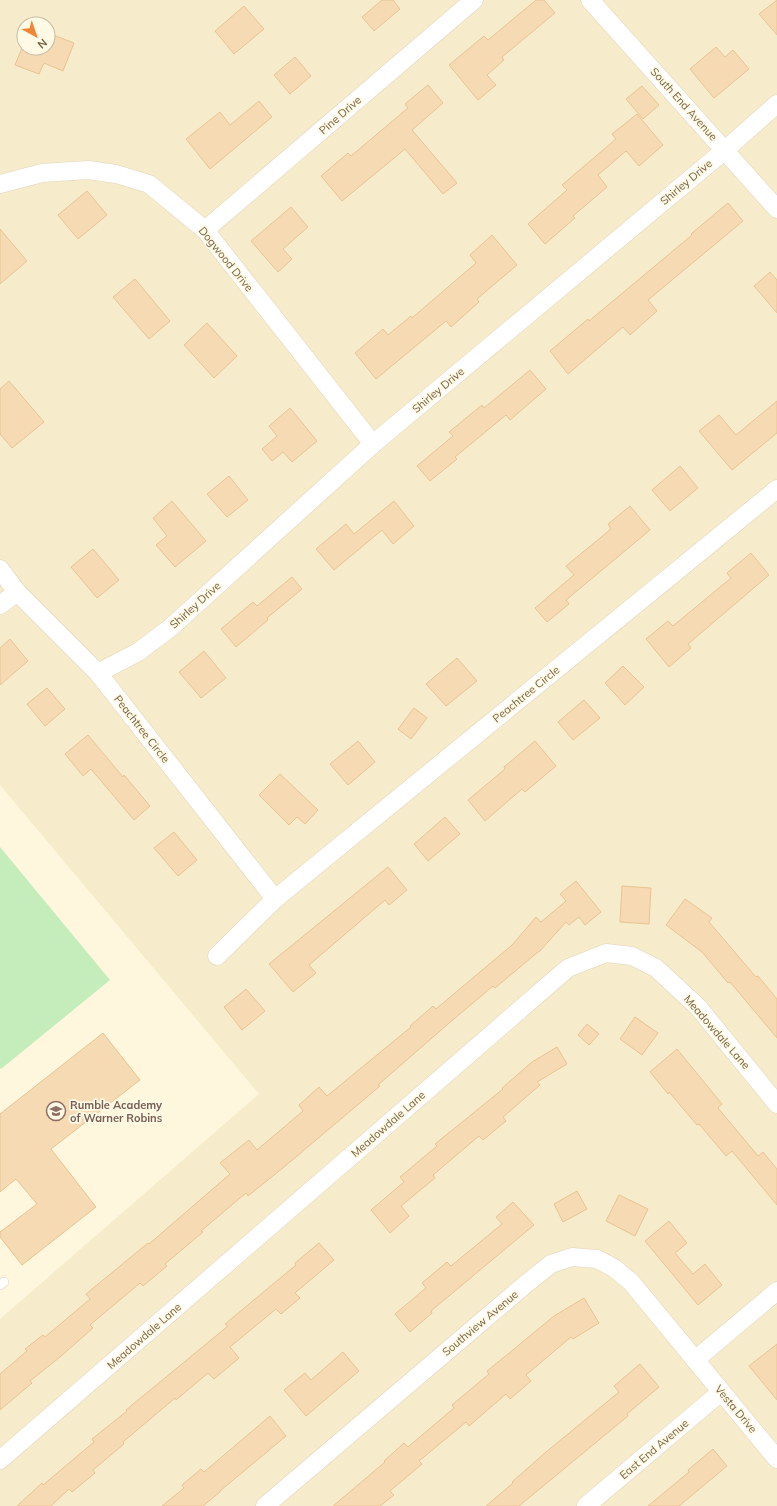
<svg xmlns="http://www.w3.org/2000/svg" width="777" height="1506" font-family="Mulish,sans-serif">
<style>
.residential{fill:#f6ebcb;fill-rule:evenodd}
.green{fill:#c5ecbb}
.building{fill:#f5dab3;stroke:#e9c492}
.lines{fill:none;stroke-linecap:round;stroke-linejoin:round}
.lane-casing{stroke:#e2d4b9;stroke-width:10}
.street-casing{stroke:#e2d4b9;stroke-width:19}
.lane{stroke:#fff;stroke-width:9}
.street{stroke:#fff;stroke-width:18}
.labels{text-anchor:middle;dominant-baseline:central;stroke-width:3.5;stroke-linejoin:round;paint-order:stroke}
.street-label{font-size:11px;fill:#745f44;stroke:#fffae5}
.education-label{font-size:11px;font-weight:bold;fill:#785e54;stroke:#fffae5;text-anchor:start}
</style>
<rect width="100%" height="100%" fill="#fef7dd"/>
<!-- residential -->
<path class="residential" d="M 0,0 L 777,0 L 777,1506 L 0,1506 L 0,1319 L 259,1094 L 0,785 ZM 24,24 L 48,24 L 48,48 L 24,48 Z"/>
<!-- green -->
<polygon class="green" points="0,847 110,980 1,1069 0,1068"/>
<!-- building -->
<g class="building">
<polygon points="382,0 393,0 400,9 374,31 362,17"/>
<polygon points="536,0 544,0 555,13 502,57 504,60 487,75 496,85 478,100 449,65 484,36 488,40"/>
<polygon points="777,0 777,35 759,14"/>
<polygon points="244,6 264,29 234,54 215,31"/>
<polygon points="48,33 74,43 63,71 44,63 39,74 15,65 24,43 24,48 48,48"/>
<polygon points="716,47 725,57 733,50 749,69 714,98 690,69"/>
<polygon points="295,57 311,76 290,94 274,75"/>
<polygon points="428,85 443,103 412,130 457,183 443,194 405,149 342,201 321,176 348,153 351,156 408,108 405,104"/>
<polygon points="642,86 659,105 643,119 626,99"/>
<polygon points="259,101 272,117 210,169 186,139 220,112 230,125"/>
<polygon points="637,114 663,145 639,166 626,151 598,175 607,187 573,216 575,218 545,244 528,224 567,190 562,185 616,139 612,134"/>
<polygon points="87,191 107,215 78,239 58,215"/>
<polygon points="728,203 743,221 648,300 657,311 630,335 623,327 568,374 550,351 588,319 589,321 692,235 691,234"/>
<polygon points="291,207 308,227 283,249 292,259 278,272 251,241"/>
<polygon points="0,229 27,261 0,284"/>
<polygon points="492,235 517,265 477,299 479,302 451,327 446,321 376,379 355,353 383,329 388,335 411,316 412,318 476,263 470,255"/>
<polygon points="770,272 777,280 777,313 754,286"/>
<polygon points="135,279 170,321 149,339 113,297"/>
<polygon points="207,323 237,356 214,378 184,345"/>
<polygon points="530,370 546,389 510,420 506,415 455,457 457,459 430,481 417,466 453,436 449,432 482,405 484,408"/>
<polygon points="9,381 44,422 12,448 0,434 0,389"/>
<polygon points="777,401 777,433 732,470 699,431 719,415 736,435"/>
<polygon points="290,408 317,441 292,462 283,452 272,461 262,449 277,436 269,426"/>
<polygon points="680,466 698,488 670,511 652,490"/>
<polygon points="229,476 248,500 227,517 207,494"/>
<polygon points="172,501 206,541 175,567 156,545 167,536 153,518"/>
<polygon points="394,501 414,526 393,544 382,530 334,570 316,549 346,524 354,534"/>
<polygon points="630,506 650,530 566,600 569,604 547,622 535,608 574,575 566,566 611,529 608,524"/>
<polygon points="93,549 119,580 97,598 71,567"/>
<polygon points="751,553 769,575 688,644 691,648 669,667 646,639 668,621 673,626 731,578 727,573"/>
<polygon points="292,577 302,589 267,618 268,620 236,647 221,629 253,602 257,606"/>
<polygon points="10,639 28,661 0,685 0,648"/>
<polygon points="204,651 226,678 201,698 179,672"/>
<polygon points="457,658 477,681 446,706 426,684"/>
<polygon points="623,666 644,687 625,705 605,683"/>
<polygon points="47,688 65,709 45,726 27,704"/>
<polygon points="584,700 600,718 573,740 558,722"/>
<polygon points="414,708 427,718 411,739 398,729"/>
<polygon points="88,735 123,777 124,775 150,806 134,820 91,769 83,776 65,754"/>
<polygon points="358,741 375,762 348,785 330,764"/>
<polygon points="535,741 556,766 525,792 522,789 485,821 468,800 505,769 504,767"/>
<polygon points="280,774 318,810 305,824 297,817 289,825 259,795"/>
<polygon points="445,817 460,834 428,861 414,844"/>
<polygon points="174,832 197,860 178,876 154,848"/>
<polygon points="388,867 407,890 389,905 385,900 309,965 316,973 293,992 269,964"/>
<polygon points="576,881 601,912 585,925 579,917 569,925 566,922 539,952 538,952 495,988 493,986 448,1024 378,1085 380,1086 284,1167 248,1196 246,1193 201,1231 203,1232 165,1264 167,1266 143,1286 140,1283 90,1325 93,1328 60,1357 30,1381 32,1383 0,1410 0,1374 27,1351 25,1349 43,1335 45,1337 90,1299 86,1294 148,1243 149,1244 230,1174 220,1163 249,1140 257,1150 303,1111 299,1105 319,1087 327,1096 411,1027 410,1026 433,1006 436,1009 512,945 536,917 541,922 566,901 560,894"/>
<polygon points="622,886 651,888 649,924 620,922"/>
<polygon points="685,899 712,918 709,922 756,977 758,976 777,999 777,1038 730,982 728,983 702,952 666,925"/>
<polygon points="246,989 265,1011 242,1030 224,1007"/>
<polygon points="635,1017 658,1033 642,1055 620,1039"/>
<polygon points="587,1024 599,1034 589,1045 578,1035"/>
<polygon points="103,1033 140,1080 51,1149 96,1207 22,1265 0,1237 0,1232 37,1204 16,1179 0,1192 0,1114"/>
<polygon points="557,1047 567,1064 537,1082 540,1085 503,1117 506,1121 483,1140 479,1136 433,1175 435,1178 401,1206 409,1216 390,1233 371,1210 404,1182 400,1177 437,1146 435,1144 503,1089 502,1088 532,1062"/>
<polygon points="677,1049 722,1104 718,1108 758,1156 763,1152 777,1169 777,1205 732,1151 726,1156 699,1124 697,1125 669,1092 668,1094 650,1072"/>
<polygon points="577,1191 587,1209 563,1222 554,1204"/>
<polygon points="619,1195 648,1209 635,1236 606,1221"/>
<polygon points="513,1202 534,1225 431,1311 432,1313 410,1332 395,1314 426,1288 422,1283 447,1262 451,1266 502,1224 496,1217"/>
<polygon points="669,1221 687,1243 675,1253 693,1274 705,1264 722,1285 698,1305 645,1241"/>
<polygon points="319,1243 334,1260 295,1293 300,1298 281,1314 276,1309 230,1347 239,1358 214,1379 208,1373 176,1400 175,1398 123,1442 124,1444 93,1470 95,1473 72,1492 69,1489 51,1506 17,1506 42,1483 43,1485 94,1442 92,1439 127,1411 126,1410 228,1326 225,1324 296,1265 295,1263"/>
<polygon points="584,1298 599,1323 573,1339 571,1337 526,1375 531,1381 510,1399 506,1394 469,1426 466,1422 419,1461 422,1464 390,1491 394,1495 380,1506 333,1506 385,1462 384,1461 404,1443 408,1447 454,1408 452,1405 489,1374 487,1371 508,1354 554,1316"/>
<polygon points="777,1344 777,1400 749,1366"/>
<polygon points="343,1352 359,1371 306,1416 284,1390 305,1373 311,1380"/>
<polygon points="640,1364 659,1387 627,1414 628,1416 519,1506 486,1506 513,1483 512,1482 546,1452 619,1392 614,1386"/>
<polygon points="270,1416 286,1436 220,1491 220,1492 203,1506 162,1506 184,1488 182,1485 201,1469 204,1472"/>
<polygon points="713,1449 727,1466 679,1506 648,1506 689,1472 688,1470"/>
</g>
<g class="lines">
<!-- lane casing -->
<g class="lane-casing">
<polyline id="lane" points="0,1285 4,1282"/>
</g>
<!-- street casing -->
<g class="street-casing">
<g id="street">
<polyline points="590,0 777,209"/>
<polyline points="0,184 42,173 88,170 116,174 149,184 205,230 373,444"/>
<polyline points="205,230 474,0"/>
<polyline points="0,569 17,592 98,673 275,899 777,489"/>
<polyline points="0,605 17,592"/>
<polyline points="98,673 138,652 170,628 373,444 725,150 777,104"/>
<polyline points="217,956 275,899"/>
<polyline points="695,1360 777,1291"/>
<polyline points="0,1460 568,968 606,953 632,956 656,968 698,1007 777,1104"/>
<polyline points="265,1506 527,1283 551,1264 572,1257 597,1259 614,1268 631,1282 777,1459"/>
<polyline points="586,1506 721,1392"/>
</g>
</g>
<!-- lane -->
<use href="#lane" class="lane"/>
<!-- street -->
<use href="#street" class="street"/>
</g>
<!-- icons -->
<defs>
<g id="school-ring" transform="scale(1)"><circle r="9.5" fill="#fffae5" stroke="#8d6e63" stroke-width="1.5"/><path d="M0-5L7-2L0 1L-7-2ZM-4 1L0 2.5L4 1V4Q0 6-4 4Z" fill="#8d6e63"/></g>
</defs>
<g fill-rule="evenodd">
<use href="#school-ring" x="56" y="1111"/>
</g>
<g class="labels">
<!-- street labels -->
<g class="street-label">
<text transform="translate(684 104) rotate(48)">South End Avenue</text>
<text transform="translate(340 115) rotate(-41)">Pine Drive</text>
<text transform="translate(686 182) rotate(-40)">Shirley Drive</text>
<text transform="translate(226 259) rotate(51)">Dogwood Drive</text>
<text transform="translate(438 390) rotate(-40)">Shirley Drive</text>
<text transform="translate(195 605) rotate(-42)">Shirley Drive</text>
<text transform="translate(526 694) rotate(-39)">Peachtree Circle</text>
<text transform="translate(142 729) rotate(52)">Peachtree Circle</text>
<text transform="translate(717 1032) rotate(49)">Meadowdale Lane</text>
<text transform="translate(388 1124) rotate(-41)">Meadowdale Lane</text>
<text transform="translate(480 1323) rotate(-40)">Southview Avenue</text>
<text transform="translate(144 1336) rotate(-41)">Meadowdale Lane</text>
<text transform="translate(736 1409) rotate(50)">Vesta Drive</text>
<text transform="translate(654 1449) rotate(-40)">East End Avenue</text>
</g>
<!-- education labels -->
<g class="education-label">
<text x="70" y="1105">Rumble Academy<tspan x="70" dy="13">of Warner Robins</tspan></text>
</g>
</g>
<!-- north arrow -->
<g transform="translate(36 36) rotate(140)"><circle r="19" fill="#fffae5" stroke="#c7bca5"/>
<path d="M0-3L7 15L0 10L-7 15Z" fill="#f28638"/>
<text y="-6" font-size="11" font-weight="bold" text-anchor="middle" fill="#745f44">N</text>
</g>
</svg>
